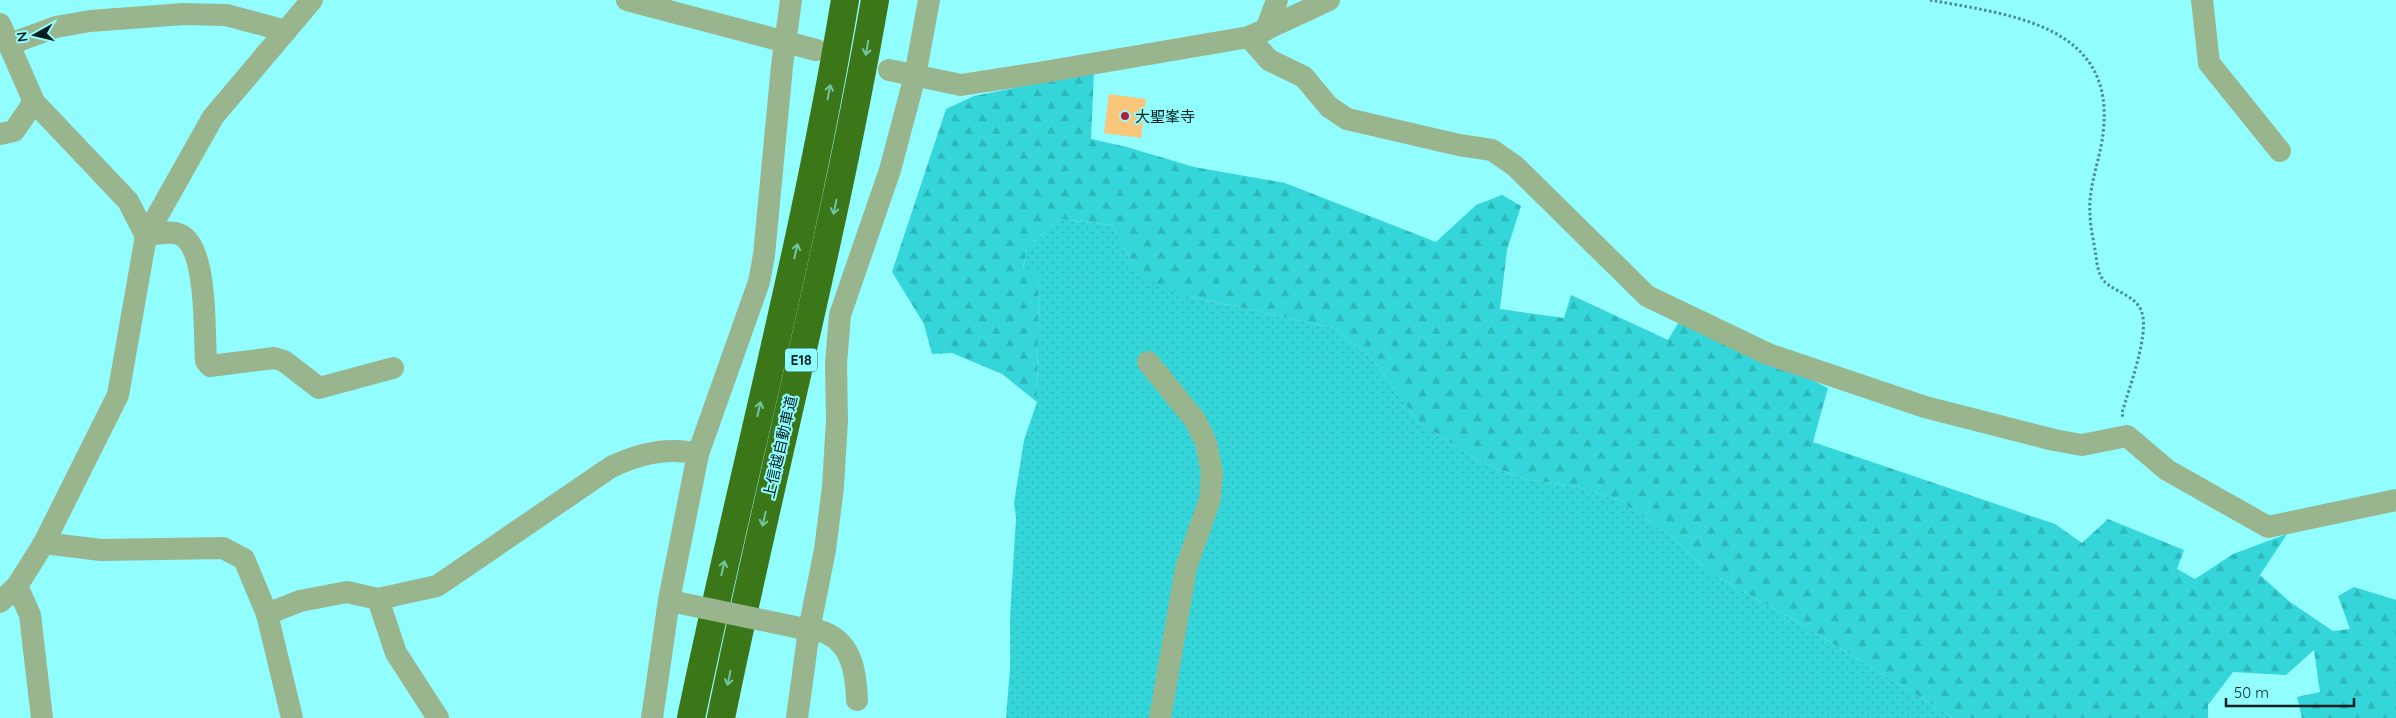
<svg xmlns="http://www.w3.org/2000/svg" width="2396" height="718" font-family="Quicksand,'Noto Sans JP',sans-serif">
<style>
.grass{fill:url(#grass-dots)}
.forest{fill:url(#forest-firs)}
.building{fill:#fac77a}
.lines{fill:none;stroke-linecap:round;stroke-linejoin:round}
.path{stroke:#488d8e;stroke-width:3;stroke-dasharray:2.5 2.5;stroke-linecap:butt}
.minor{stroke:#99b58e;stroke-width:22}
.highway{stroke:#3b7718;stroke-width:28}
.minor-bridge{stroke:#99b58e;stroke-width:22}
.oneway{stroke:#6fc7a2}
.poi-dot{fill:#b21f3d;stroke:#92fdfe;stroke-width:2}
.labels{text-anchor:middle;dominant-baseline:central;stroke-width:4;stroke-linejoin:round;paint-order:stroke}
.shield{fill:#92fdfe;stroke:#2c6263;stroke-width:1}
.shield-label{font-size:14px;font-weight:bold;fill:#001f20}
.poi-label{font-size:15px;fill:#001f20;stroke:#92fdfe;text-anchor:start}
.street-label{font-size:15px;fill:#001f20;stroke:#92fdfe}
</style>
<defs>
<pattern id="grass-dots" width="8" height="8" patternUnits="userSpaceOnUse" patternTransform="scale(1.25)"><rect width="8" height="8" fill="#35d6d9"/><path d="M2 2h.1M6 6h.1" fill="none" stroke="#2db7ba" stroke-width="1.8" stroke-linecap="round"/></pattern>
<pattern id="forest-firs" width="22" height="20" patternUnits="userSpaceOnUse" patternTransform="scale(1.25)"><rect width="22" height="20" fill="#35d6d9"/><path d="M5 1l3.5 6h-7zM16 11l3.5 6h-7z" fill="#2db7ba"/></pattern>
</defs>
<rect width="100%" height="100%" fill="#92fdfe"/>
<!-- grass -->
<polygon class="grass" points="1059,219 1112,225 1133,264 1191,297 1334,328 1373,360 1419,423 1481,462 1524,479 1573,486 1619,500 1671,536 1711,573 1796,621 1954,718 1006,718 1010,668 1010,617 1016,518 1014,503 1024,440 1037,402 1039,273 1023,269 1027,248"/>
<!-- forest -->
<polygon class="forest" points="1094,72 1091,139 1127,147 1194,167 1285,183 1436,242 1476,205 1502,195 1521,206 1507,250 1500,309 1564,318 1571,295 1668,340 1682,317 1828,388 1813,442 2055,524 2082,543 2108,519 2184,550 2177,569 2195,579 2233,554 2287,534 2260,575 2290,602 2333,631 2350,629 2338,596 2354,587 2396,600 2396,718 2302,718 2297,697 2320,692 2314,650 2286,675 2233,672 2208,705 2208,718 1954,718 1796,621 1711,573 1671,536 1619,500 1573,486 1524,479 1481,462 1419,423 1373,360 1334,328 1191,297 1147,280 1133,264 1112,225 1059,219 1027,248 1023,268 1039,273 1037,402 1002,374 952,353 932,354 924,324 892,272 946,109 974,96"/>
<!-- building -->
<polygon class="building" points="1109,94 1146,99 1141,138 1104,133"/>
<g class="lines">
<!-- path -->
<path class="path" d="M 1930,0 C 2010,15 2117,24 2103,134 C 2100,160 2088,187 2090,213 C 2090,225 2093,238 2095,250 C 2097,261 2097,274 2105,282 C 2117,293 2137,296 2142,313 C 2149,336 2129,388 2122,413 L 2123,418"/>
<!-- minor -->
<g class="minor">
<polyline points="627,0 816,50"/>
<polyline points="2202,0 2209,63 2280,151"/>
<polyline points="0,24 34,102 128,201 146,236"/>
<polyline points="1266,30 1277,0"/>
<polyline points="1249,37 1269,60 1304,77 1329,107 1347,119 1459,145 1492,150 1515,166 1647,296 1768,354 1925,407 2054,440 2082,445 2127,436 2167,470 2268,527 2396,500"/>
<polyline points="10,44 56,27 90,21 184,14 226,15 286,31"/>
<polyline points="889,70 961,85 1038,73 1249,37 1329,0"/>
<polyline points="0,134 14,131 34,102"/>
<path d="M 146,236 C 157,234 170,230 181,235 C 208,249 204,334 206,361 L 210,366 L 274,358 L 284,361 L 319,388 L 393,368"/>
<polyline points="1148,362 1195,420 1206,443 1212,473 1210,499 1186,568 1160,718"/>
<path d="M 44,543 L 101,550 L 223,548 L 244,559 L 267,614 L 300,601 L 347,592 L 378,599 L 437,586 L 611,467 C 638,454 667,446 698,454"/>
<polyline points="17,586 30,615 42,718"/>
<polyline points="378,599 396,653 438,718"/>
<polyline points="0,602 17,586 44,543 118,395 146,236 213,117 312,0"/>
<polyline points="267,614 292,718"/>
<path d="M 800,628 C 808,630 819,630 826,633 C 853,645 856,675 857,700"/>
<polyline points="652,718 669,600 698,454 759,282 764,255 782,66 791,0"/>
<polyline points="797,718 809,630 825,550 833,487 837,420 836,364 840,315 890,170 915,76 929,0"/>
</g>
<!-- highway -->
<g class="highway">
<path d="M 691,718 C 741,478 805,242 845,0"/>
<path d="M 721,718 C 770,478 833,241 875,0"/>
</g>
<!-- minor-bridge -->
<polyline class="minor-bridge" points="680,603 800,628"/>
</g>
<!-- one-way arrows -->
<defs><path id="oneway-shaft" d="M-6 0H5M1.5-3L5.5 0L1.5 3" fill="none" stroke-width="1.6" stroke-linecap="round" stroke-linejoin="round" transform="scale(1.25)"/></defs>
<g class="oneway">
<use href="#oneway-shaft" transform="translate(867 48) rotate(100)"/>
<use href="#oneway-shaft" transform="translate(829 92) rotate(-79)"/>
<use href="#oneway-shaft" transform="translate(835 207) rotate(102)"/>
<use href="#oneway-shaft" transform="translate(796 251) rotate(-77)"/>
<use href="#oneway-shaft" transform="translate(759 409) rotate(-77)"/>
<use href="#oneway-shaft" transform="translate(764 519) rotate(103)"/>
<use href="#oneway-shaft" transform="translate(723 568) rotate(-77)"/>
<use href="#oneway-shaft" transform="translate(729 678) rotate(102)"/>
</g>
<!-- markers -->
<circle class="poi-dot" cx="1125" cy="116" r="5"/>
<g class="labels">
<!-- shield labels -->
<rect class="shield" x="785" y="348.5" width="32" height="23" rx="4"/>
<g class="shield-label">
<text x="801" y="360">E18</text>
</g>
<!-- poi labels -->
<g class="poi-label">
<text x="1135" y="116">大聖峯寺</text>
</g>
<!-- street labels -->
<g class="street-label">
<text transform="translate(780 447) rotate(-77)">上信越自動車道</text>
</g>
</g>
<!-- north arrow -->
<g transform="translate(35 35) rotate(262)" stroke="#92fdfe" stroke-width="4" paint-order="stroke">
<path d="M0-4L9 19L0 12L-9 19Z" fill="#001f20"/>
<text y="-8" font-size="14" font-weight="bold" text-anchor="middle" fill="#001f20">N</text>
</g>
<!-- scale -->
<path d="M2226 698v8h128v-8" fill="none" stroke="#001f20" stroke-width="2.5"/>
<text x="2234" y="698" font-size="15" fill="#001f20" stroke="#92fdfe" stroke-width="4" paint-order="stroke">50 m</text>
</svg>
